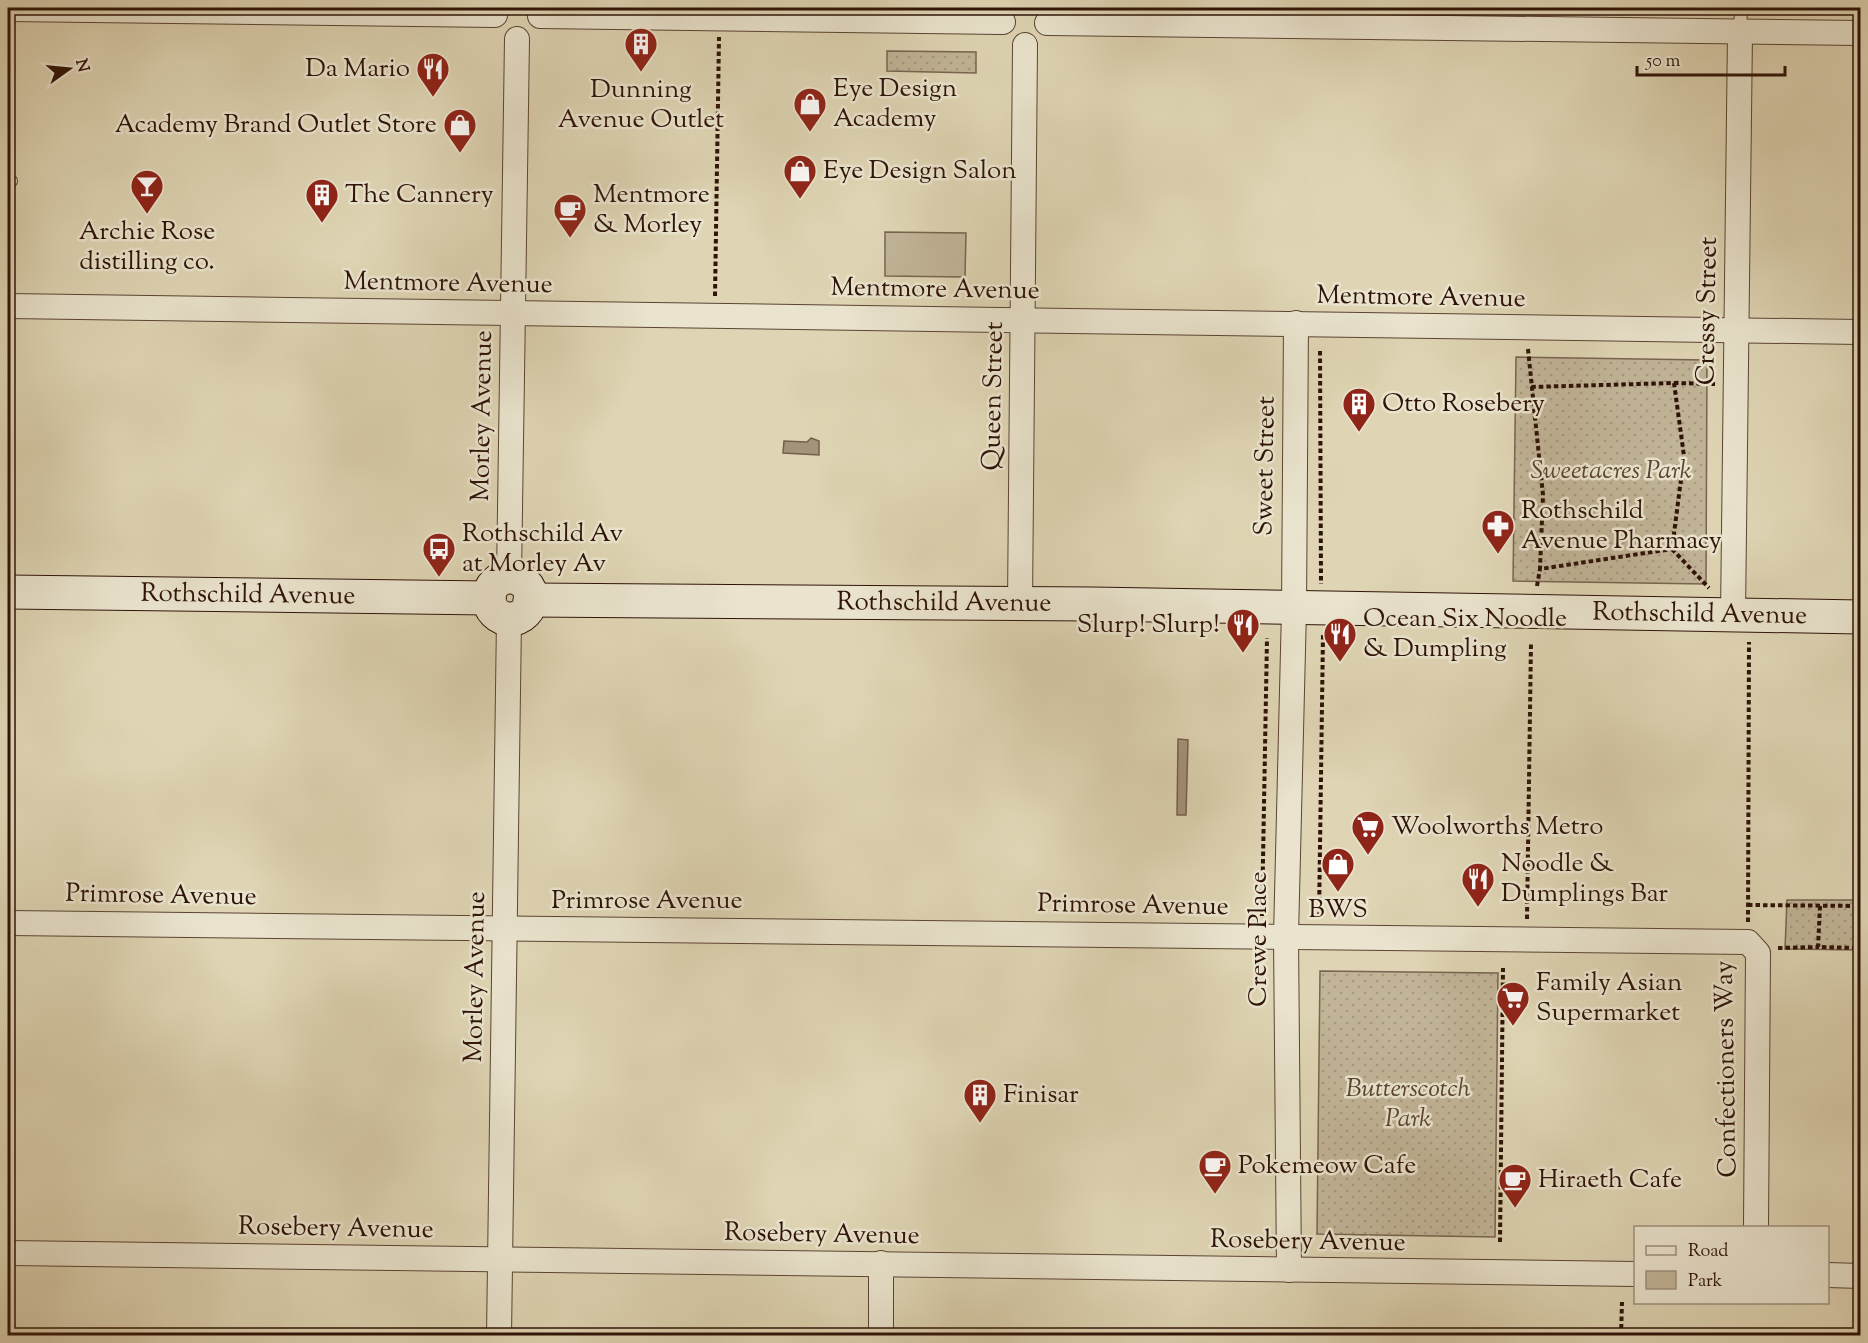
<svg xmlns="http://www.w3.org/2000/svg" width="1868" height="1343" font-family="'Sorts Mill Goudy',serif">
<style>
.green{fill:url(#green-dots);stroke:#786450;stroke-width:1.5}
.pitch{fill:#c1b497;stroke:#786450;stroke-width:1.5}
.water{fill:#a3937a;stroke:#75604c;stroke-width:1.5}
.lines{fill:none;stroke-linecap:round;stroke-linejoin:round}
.lane-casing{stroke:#5b4433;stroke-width:14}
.street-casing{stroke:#5b4433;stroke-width:26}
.secondary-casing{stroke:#2f1308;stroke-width:35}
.path{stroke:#2f1308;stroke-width:4;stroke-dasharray:4.5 3;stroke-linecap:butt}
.lane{stroke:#eae4ce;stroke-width:12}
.street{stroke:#eae4ce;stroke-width:24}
.secondary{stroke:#eae4ce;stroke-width:33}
.labels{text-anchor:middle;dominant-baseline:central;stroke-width:5;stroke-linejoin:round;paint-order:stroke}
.poi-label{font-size:26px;fill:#2f1308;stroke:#eae4ce;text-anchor:start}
.street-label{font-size:26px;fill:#2f1308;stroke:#eae4ce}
.park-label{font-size:26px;font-style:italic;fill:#5b4333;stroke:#eae4ce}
</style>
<defs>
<pattern id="green-dots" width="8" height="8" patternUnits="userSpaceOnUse" patternTransform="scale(1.5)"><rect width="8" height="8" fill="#c1b497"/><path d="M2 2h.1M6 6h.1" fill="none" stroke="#a69a81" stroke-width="1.8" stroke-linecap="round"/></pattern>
</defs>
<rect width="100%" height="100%" fill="#dfd5b4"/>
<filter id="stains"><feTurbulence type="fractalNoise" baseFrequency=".00333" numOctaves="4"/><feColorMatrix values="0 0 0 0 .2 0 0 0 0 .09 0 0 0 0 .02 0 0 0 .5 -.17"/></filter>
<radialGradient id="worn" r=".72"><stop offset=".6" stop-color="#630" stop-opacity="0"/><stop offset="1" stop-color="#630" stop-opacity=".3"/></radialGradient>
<!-- green -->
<g class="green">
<polygon points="887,51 976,52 976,73 887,71"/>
<polygon points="1516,357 1707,360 1706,584 1513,581"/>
<polygon points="1787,900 1860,900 1860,950 1785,949"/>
<polygon points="1320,971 1498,973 1495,1237 1317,1234"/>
</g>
<!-- pitch -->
<polygon class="pitch" points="885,232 966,233 965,277 885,276"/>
<!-- water -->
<g class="water">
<polygon points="811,438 819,441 819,455 783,453 784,441 807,442"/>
<polygon points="1178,739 1188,740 1186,815 1177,815"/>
</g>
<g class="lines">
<!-- lane casing -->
<g class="lane-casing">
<g id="lane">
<polyline points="1740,32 1741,8"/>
<polyline points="8,181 11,181"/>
</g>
</g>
<!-- street casing -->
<g class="street-casing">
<g id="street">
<polyline points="8,9 495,15"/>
<polyline points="540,16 1003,22"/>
<polyline points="1047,23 1860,33"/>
<polyline points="8,306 1860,332"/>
<polyline points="509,577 517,39"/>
<polyline points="1020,604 1025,45"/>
<polyline points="1733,615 1740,32"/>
<polyline points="8,923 1748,942 1758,953 1756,1228"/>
<polyline points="8,1253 1636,1274"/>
<polyline points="1289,1270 1286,936 1294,609 1296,323"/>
<polyline points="1828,1275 1860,1276"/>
<polyline points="499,1336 509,619"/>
<polyline points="881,1336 881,1263"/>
</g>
</g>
<!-- secondary casing -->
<g class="secondary-casing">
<g id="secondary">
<circle cx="510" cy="598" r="21"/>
<path id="s1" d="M 8,592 L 489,598"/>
<path id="s2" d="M 530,600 L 1092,604 L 1860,617"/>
</g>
</g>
<!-- path -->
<g class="path">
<polyline points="715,296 719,37"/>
<polyline points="1528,349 1543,495 1540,569 1672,549 1684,456 1674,383 1530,387"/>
<polyline points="1320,351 1321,584"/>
<polyline points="1674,383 1715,384"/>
<polyline points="1672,549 1709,588"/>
<polyline points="1537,586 1540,569"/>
<polyline points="1748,905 1860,906"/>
<polyline points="1820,906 1818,947 1860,948"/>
<polyline points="1262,916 1267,638"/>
<polyline points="1319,917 1323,634"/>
<polyline points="1527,919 1531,642"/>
<polyline points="1748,922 1749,642"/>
<polyline points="1778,948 1818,947"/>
<polyline points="1500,1242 1503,968"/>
<polyline points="1621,1336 1622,1302"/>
</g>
<!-- lane -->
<use href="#lane" class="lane"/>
<!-- street -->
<use href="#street" class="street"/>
<!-- secondary -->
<use href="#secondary" class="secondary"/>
</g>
<!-- icons -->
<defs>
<g id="building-pin" transform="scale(1.725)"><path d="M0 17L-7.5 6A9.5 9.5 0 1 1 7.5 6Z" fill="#8f2418" stroke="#eae4ce"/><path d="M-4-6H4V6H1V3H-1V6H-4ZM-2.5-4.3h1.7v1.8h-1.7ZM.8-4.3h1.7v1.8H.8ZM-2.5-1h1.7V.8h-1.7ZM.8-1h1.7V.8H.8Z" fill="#fff"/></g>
<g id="restaurant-pin" transform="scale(1.725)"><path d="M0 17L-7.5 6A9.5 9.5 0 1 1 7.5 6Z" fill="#8f2418" stroke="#eae4ce"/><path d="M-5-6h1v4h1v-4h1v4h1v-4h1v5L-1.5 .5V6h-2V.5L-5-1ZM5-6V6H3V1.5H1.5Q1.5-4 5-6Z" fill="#fff"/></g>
<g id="shop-pin" transform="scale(1.725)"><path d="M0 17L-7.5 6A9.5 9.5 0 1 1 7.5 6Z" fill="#8f2418" stroke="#eae4ce"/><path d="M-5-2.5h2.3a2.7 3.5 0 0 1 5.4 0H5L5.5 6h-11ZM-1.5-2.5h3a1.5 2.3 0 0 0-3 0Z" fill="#fff"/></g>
<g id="bar-pin" transform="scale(1.725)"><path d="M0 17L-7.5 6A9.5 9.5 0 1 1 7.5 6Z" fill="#8f2418" stroke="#eae4ce"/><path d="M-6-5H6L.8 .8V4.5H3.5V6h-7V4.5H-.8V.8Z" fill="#fff"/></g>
<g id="cafe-pin" transform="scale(1.725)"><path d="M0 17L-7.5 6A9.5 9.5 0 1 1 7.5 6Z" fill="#8f2418" stroke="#eae4ce"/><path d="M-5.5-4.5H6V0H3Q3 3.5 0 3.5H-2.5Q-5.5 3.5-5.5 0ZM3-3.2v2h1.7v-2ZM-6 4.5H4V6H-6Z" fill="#fff"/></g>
<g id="pharmacy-pin" transform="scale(1.725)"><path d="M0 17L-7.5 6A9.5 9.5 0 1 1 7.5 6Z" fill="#8f2418" stroke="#eae4ce"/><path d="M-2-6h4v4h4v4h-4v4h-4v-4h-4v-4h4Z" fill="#fff"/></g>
<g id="bus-pin" transform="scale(1.725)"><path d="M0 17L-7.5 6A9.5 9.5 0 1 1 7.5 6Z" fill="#8f2418" stroke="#eae4ce"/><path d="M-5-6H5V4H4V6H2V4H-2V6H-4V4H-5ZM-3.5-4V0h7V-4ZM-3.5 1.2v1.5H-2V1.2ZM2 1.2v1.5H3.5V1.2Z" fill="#fff"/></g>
<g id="supermarket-pin" transform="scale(1.725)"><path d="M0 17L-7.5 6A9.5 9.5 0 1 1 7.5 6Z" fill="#8f2418" stroke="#eae4ce"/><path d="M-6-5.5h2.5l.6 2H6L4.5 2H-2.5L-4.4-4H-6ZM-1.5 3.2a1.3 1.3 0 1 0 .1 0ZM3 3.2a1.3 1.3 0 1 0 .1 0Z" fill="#fff"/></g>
</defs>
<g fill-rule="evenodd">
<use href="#building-pin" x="641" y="44"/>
<use href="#restaurant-pin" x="433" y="69"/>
<use href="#shop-pin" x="810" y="104"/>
<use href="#shop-pin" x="460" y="125"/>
<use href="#shop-pin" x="800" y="171"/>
<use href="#bar-pin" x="147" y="186"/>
<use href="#building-pin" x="322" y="195"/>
<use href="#cafe-pin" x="570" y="210"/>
<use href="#building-pin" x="1359" y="404"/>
<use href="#pharmacy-pin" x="1498" y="526"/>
<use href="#bus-pin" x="439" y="549"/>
<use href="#restaurant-pin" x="1243" y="625"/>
<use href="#restaurant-pin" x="1340" y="634"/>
<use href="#supermarket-pin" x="1368" y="827"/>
<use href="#shop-pin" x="1338" y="864"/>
<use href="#restaurant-pin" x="1478" y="879"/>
<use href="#supermarket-pin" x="1513" y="998"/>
<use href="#building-pin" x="980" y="1095"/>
<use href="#cafe-pin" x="1215" y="1166"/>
<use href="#cafe-pin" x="1515" y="1180"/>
</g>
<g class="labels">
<!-- poi labels -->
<g class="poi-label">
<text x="410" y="69" text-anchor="end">Da Mario</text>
<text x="833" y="89">Eye Design<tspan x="833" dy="30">Academy</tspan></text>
<text x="641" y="90" text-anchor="middle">Dunning<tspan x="641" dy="30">Avenue Outlet</tspan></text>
<text x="437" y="125" text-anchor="end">Academy Brand Outlet Store</text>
<text x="823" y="171">Eye Design Salon</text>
<text x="345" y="195">The Cannery</text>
<text x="593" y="195">Mentmore<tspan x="593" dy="30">&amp; Morley</tspan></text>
<text x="147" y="232" text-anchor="middle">Archie Rose<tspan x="147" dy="30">distilling co.</tspan></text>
<text x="1382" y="404">Otto Rosebery</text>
<text x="1521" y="511">Rothschild<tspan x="1521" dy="30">Avenue Pharmacy</tspan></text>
<text x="462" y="534">Rothschild Av<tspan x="462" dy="30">at Morley Av</tspan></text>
<text x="1363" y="619">Ocean Six Noodle<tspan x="1363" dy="30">&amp; Dumpling</tspan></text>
<text x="1220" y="625" text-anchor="end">Slurp! Slurp!</text>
<text x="1391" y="827">Woolworths Metro</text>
<text x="1501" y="864">Noodle &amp;<tspan x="1501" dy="30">Dumplings Bar</tspan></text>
<text x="1338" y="910" text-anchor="middle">BWS</text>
<text x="1536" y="983">Family Asian<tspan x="1536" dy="30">Supermarket</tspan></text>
<text x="1003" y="1095">Finisar</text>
<text x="1238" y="1166">Pokemeow Cafe</text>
<text x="1538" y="1180">Hiraeth Cafe</text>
</g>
<!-- street labels -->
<g class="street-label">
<text transform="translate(448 284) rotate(1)">Mentmore Avenue</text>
<text transform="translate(935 290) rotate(1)">Mentmore Avenue</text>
<text transform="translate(1421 298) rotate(1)">Mentmore Avenue</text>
<text transform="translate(1708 311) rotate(-89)">Cressy Street</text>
<text transform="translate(994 396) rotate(-89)">Queen Street</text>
<text transform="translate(483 416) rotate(-89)">Morley Avenue</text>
<text transform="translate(1266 466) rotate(-89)">Sweet Street</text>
<text stroke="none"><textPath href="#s1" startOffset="240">Rothschild Avenue</textPath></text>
<text stroke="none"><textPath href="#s2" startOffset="414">Rothschild Avenue</textPath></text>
<text stroke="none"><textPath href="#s2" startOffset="1170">Rothschild Avenue</textPath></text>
<text transform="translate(161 896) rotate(1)">Primrose Avenue</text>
<text x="647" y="901">Primrose Avenue</text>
<text transform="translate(1133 906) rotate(1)">Primrose Avenue</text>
<text transform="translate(1259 939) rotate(-90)">Crewe Place</text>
<text transform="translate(476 977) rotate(-89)">Morley Avenue</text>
<text transform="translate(1727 1069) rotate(-91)">Confectioners Way</text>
<text transform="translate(336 1229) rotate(1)">Rosebery Avenue</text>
<text transform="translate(822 1235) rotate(1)">Rosebery Avenue</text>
<text transform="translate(1308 1242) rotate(1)">Rosebery Avenue</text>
</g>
<!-- park labels -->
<g class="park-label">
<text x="1611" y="471">Sweetacres Park</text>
<text x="1408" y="1089">Butterscotch<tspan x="1408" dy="30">Park</tspan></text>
</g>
</g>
<!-- margin -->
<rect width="1868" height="1343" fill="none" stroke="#dfd5b4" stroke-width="30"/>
<rect x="9" y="9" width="1850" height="1325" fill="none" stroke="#2f1308" stroke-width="3"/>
<rect x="15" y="15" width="1838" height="1313" fill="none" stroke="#2f1308" stroke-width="1.5"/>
<!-- legend -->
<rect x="1634" y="1226" width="195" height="78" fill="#eae4ce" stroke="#9f907f" stroke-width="1.5"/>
<rect x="1646" y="1246" width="30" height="9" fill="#eae4ce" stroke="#9f907f" stroke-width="1.5"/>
<text x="1688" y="1256" font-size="18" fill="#2f1308">Road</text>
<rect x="1646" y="1271" width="30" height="18" fill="#c1b497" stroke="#9f907f" stroke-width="1.5"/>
<text x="1688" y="1286" font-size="18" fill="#2f1308">Park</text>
<!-- north arrow -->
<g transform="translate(69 69) rotate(75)" stroke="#eae4ce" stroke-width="4.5" paint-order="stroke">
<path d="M0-4.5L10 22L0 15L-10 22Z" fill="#2f1308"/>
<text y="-9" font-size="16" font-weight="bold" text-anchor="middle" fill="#2f1308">N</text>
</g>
<!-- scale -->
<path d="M1637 66v9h148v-9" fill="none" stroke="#2f1308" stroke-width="3"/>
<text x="1646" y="66" font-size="18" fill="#2f1308" stroke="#eae4ce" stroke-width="4.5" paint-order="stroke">50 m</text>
<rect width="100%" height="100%" filter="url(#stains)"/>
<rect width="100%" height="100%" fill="url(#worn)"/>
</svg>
